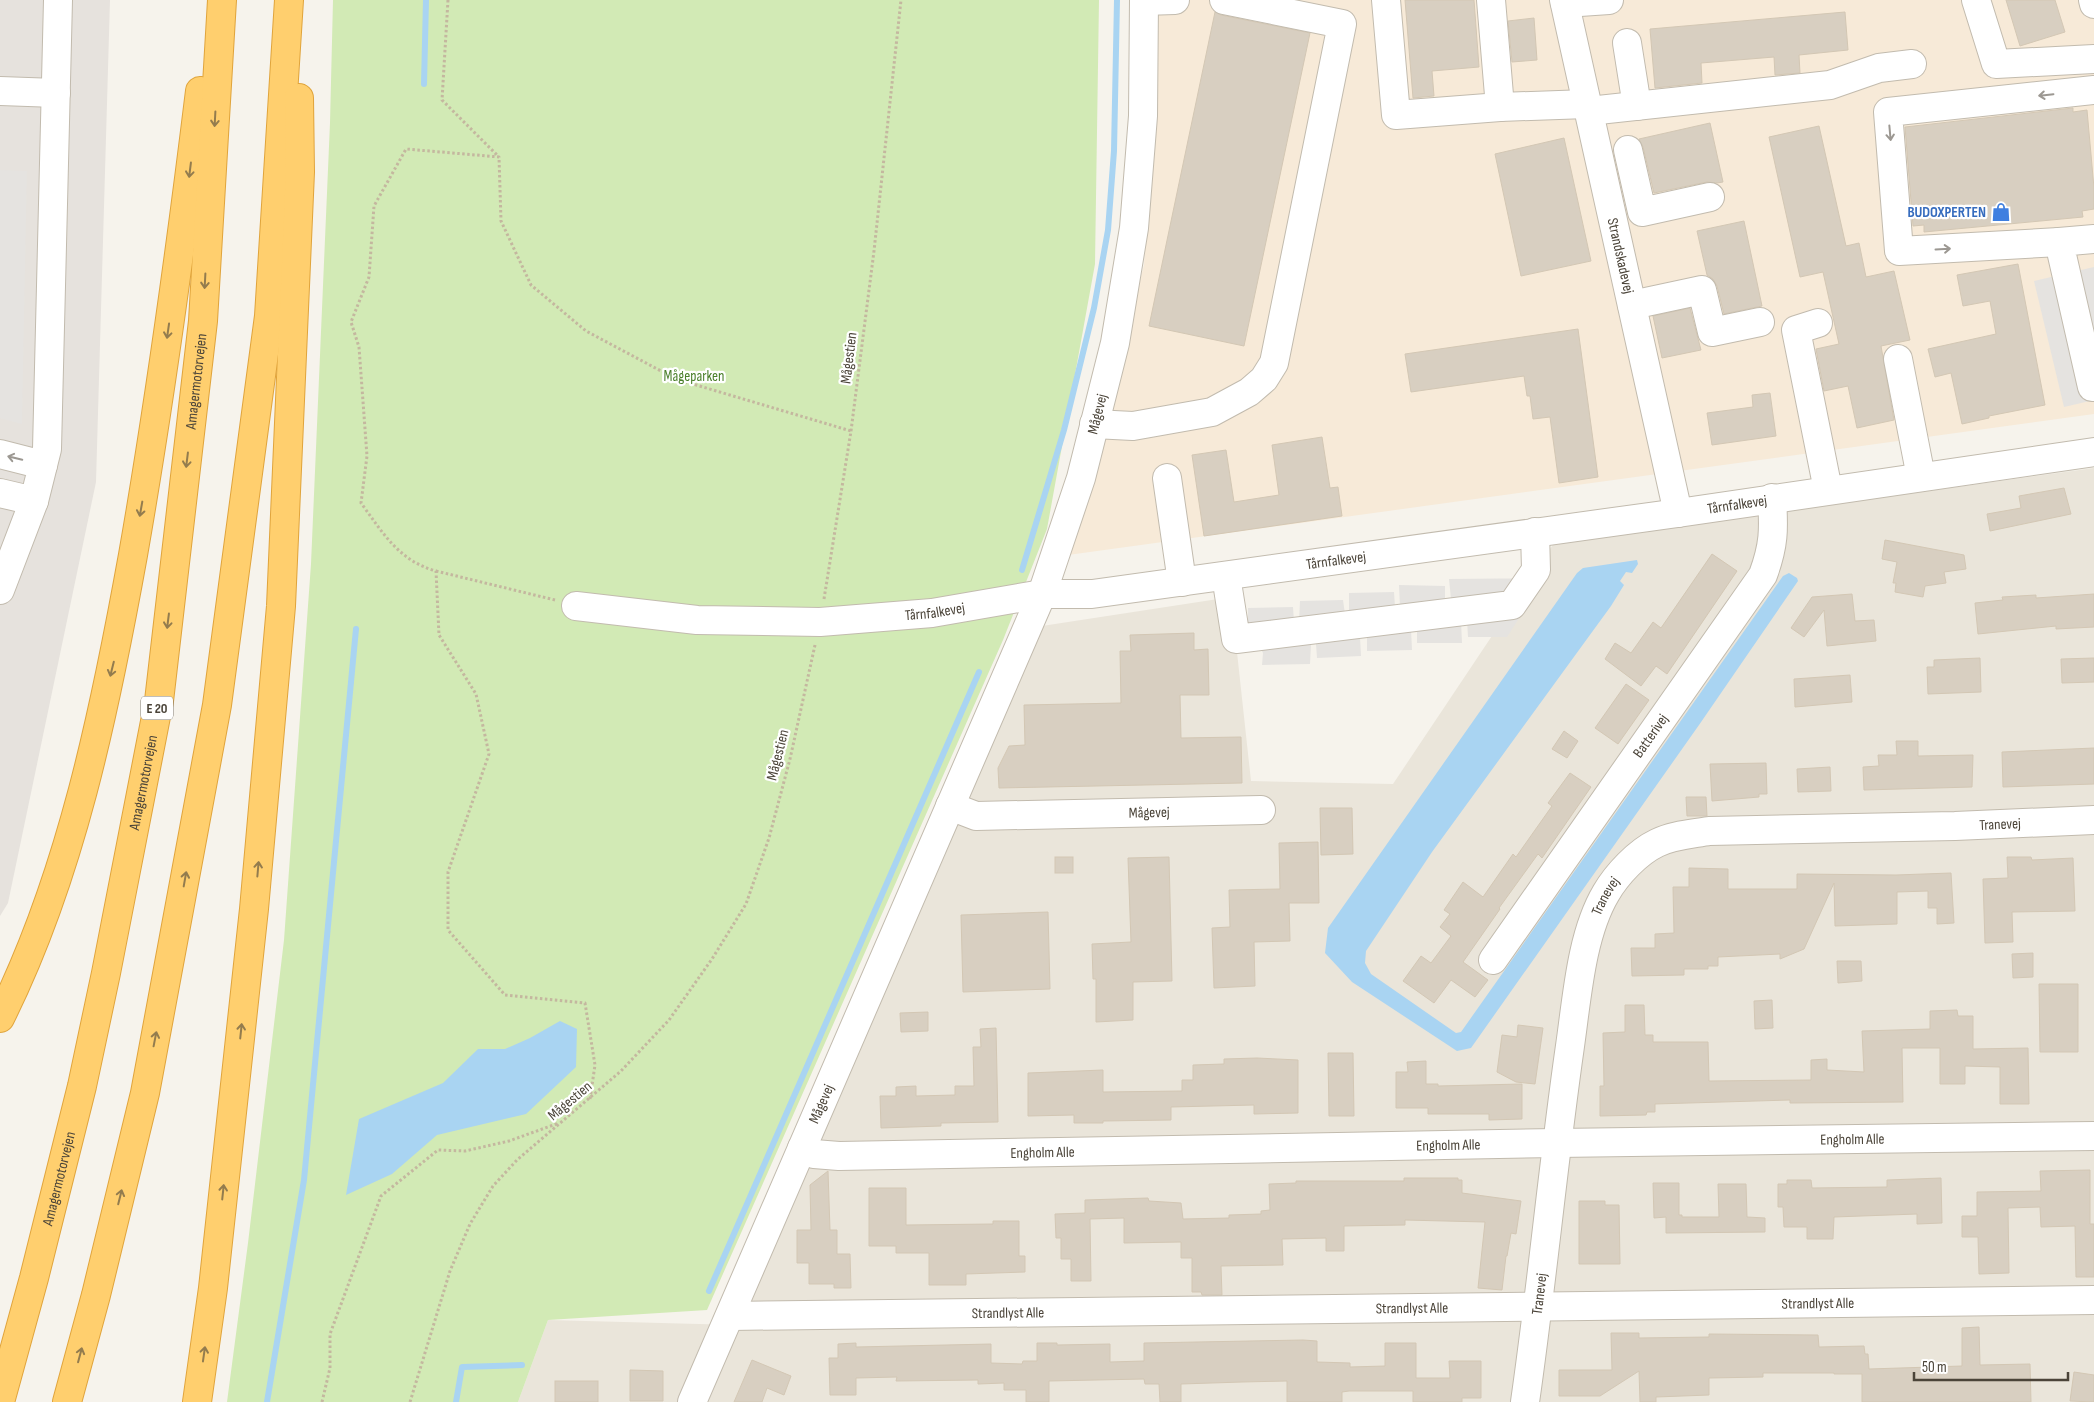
<svg xmlns="http://www.w3.org/2000/svg" width="2094" height="1402" font-family="'Sofia Sans Condensed',sans-serif">
<style>
.residential{fill:#eae5da}
.commercial{fill:#f7ead8}
.industrial{fill:#e6e2dd}
.green{fill:#d2eab5}
.parking{fill:#e5e3e0}
.water{fill:#a9d4f2}
.lines{fill:none;stroke-linecap:round;stroke-linejoin:round}
.stream{stroke:#a9d4f2;stroke-width:6}
.building{fill:#d8cfc1;stroke:#d3c7b4}
.minor-casing{stroke:#c2bbae;stroke-width:30}
.highway-casing{stroke:#e0a43c;stroke-width:30}
.path{stroke:#c4b79f;stroke-width:3;stroke-dasharray:2.5 2.5;stroke-linecap:butt}
.minor{stroke:#fff;stroke-width:28}
.highway{stroke:#ffcf6e;stroke-width:28}
.oneway{stroke:#9c9892}
.oneway2{stroke:#937c4e}
.labels{text-anchor:middle;dominant-baseline:central;stroke-width:4.5;stroke-linejoin:round;paint-order:stroke}
.shield{fill:#fff;stroke:#817c74;stroke-width:1}
.shield-label{font-size:14px;font-weight:bold;fill:#4b4439}
.shop-label{font-size:15px;font-weight:bold;fill:#366cbe;stroke:#fff;text-anchor:end}
.street-label{font-size:15px;fill:#4b4439;stroke:#fff}
.park-label{font-size:15px;fill:#4a7f2a;stroke:#fff}
</style>
<rect width="100%" height="100%" fill="#f6f3ec"/>
<!-- residential -->
<polygon class="residential" points="2094,468 2094,1402 518,1402 548,1320 737,1325 1042,626 1231,597 1251,781 1393,784 1554,543"/>
<!-- commercial -->
<polygon class="commercial" points="1158,0 2094,0 2094,414 1068,555 1144,265"/>
<!-- industrial -->
<polygon class="industrial" points="0,0 110,0 96,482 8,903 0,916"/>
<!-- green -->
<polygon class="green" points="333,0 1099,0 1095,264 1047,529 1003,640 707,1310 548,1320 518,1402 227,1402 248,1243 284,940 311,564 330,123"/>
<!-- parking -->
<g class="parking">
<polygon points="0,170 27,171 22,424 0,418"/>
<polygon points="2094,267 2094,400 2064,407 2034,281"/>
<polygon points="1545,578 1507,637 1468,637 1467,620 1461,621 1462,643 1417,643 1417,629 1411,629 1412,650 1367,651 1367,636 1360,637 1361,656 1317,658 1316,644 1311,644 1310,664 1262,665 1263,653 1248,624 1248,608 1293,607 1294,622 1299,622 1300,601 1343,600 1345,614 1349,613 1349,593 1394,592 1395,607 1400,607 1399,585 1445,586 1445,600 1451,599 1449,579"/>
</g>
<!-- water -->
<g class="water">
<polygon points="1637,560 1638,564 1632,573 1626,572 1620,581 1624,585 1611,606 1432,852 1366,951 1365,963 1371,974 1456,1033 1461,1032 1783,576 1789,573 1797,578 1798,581 1699,725 1471,1048 1457,1051 1352,982 1325,953 1328,928 1577,573 1583,568"/>
<polygon points="560,1021 577,1029 576,1067 526,1114 437,1135 392,1174 346,1195 359,1119 443,1083 478,1049 505,1049 530,1038"/>
</g>
<g class="lines">
<!-- stream -->
<g class="stream">
<polyline points="424,84 426,0"/>
<polyline points="1022,570 1064,430 1094,308 1108,230 1114,151 1117,0"/>
<polyline points="709,1291 979,672"/>
<polyline points="267,1402 304,1180 356,629"/>
<polyline points="456,1402 462,1367 522,1365"/>
</g>
</g>
<!-- building -->
<g class="building">
<polygon points="1405,0 1474,0 1479,67 1432,71 1434,96 1413,98"/>
<polygon points="2006,0 2055,0 2065,32 2020,46"/>
<polygon points="1215,12 1221,15 1310,33 1244,346 1149,326"/>
<polygon points="1845,12 1848,50 1799,55 1800,73 1775,75 1774,57 1701,63 1702,83 1655,88 1650,29"/>
<polygon points="1534,18 1537,60 1512,62 1508,21"/>
<polygon points="2073,108 2073,112 2087,110 2094,188 2094,209 2082,211 2083,217 1924,232 1924,225 1913,226 1905,127"/>
<polygon points="1710,123 1723,182 1717,183 1707,182 1654,193 1643,147 1639,139"/>
<polygon points="1819,126 1846,246 1859,243 1866,277 1894,271 1910,340 1881,346 1894,420 1857,428 1848,386 1824,391 1816,349 1839,344 1823,272 1800,277 1769,137"/>
<polygon points="1564,138 1591,261 1521,276 1495,154"/>
<polygon points="1744,221 1762,306 1724,314 1717,286 1713,279 1707,275 1697,231"/>
<polygon points="2018,264 2045,405 1989,416 1989,418 1962,424 1951,373 1935,377 1928,349 1996,334 1990,301 1963,306 1957,275"/>
<polygon points="1690,308 1701,350 1662,358 1653,316"/>
<polygon points="1578,329 1598,477 1559,483 1550,417 1533,419 1530,396 1527,396 1524,376 1411,392 1405,354"/>
<polygon points="1770,393 1776,436 1712,445 1707,413 1753,407 1752,395"/>
<polygon points="1322,437 1330,488 1338,487 1342,516 1204,536 1192,455 1226,450 1234,502 1279,495 1272,445"/>
<polygon points="2064,488 2071,514 1990,531 1987,514 2021,508 2019,496"/>
<polygon points="1885,540 1964,555 1966,569 1944,572 1946,583 1925,586 1923,597 1895,592 1896,583 1893,583 1897,562 1882,559"/>
<polygon points="1712,554 1737,571 1667,674 1656,666 1641,686 1605,659 1615,643 1631,653 1653,622 1661,628"/>
<polygon points="1852,594 1855,621 1874,620 1876,641 1827,646 1824,610 1804,637 1791,628 1812,597"/>
<polygon points="2094,594 2094,627 2056,629 2056,626 1978,634 1975,603 2003,600 2002,597 2036,595 2036,598"/>
<polygon points="1194,633 1194,650 1208,649 1209,695 1180,695 1181,738 1241,737 1242,783 999,788 998,768 1009,746 1025,745 1024,705 1121,703 1120,651 1131,651 1130,635"/>
<polygon points="1980,658 1981,692 1928,694 1927,667 1934,667 1934,660"/>
<polygon points="2094,658 2094,682 2062,683 2061,659"/>
<polygon points="1850,675 1852,702 1795,707 1794,679"/>
<polygon points="1626,684 1649,700 1618,744 1595,728"/>
<polygon points="1564,731 1578,741 1567,758 1552,749"/>
<polygon points="1896,741 1918,741 1918,756 1973,755 1972,787 1864,790 1863,767 1879,766 1878,755 1897,755"/>
<polygon points="2094,748 2094,784 2003,787 2002,752"/>
<polygon points="1766,763 1767,794 1759,794 1759,797 1712,801 1710,764"/>
<polygon points="1830,767 1831,791 1798,792 1797,769"/>
<polygon points="1570,773 1591,787 1542,858 1538,854 1499,908 1500,909 1463,962 1488,980 1475,997 1451,980 1434,1003 1403,981 1421,956 1431,963 1451,936 1440,927 1450,914 1444,910 1463,882 1483,897 1513,854 1516,857 1552,806 1548,803"/>
<polygon points="1686,797 1706,797 1707,816 1687,816"/>
<polygon points="1320,808 1352,808 1353,854 1321,855"/>
<polygon points="1318,842 1319,903 1289,903 1290,941 1254,942 1255,986 1214,988 1212,928 1230,927 1229,890 1280,889 1279,843"/>
<rect x="1055" y="857" width="18" height="16"/>
<polygon points="1169,857 1172,981 1133,982 1133,1020 1096,1022 1096,979 1093,979 1092,944 1131,942 1128,858"/>
<polygon points="2007,857 2031,857 2032,860 2073,858 2075,911 2012,912 2013,942 1985,943 1983,879 2008,878"/>
<polygon points="1689,868 1728,869 1728,889 1797,889 1797,874 1896,875 1951,873 1954,923 1937,924 1937,908 1928,908 1928,891 1897,892 1897,924 1835,926 1834,883 1804,949 1780,959 1780,954 1718,957 1718,966 1708,966 1708,969 1684,969 1684,975 1632,976 1631,948 1655,948 1655,934 1674,933 1673,887 1689,887"/>
<polygon points="1048,912 1050,989 963,992 961,915"/>
<polygon points="2033,953 2033,977 2013,978 2012,954"/>
<polygon points="1837,961 1861,961 1862,981 1838,983"/>
<polygon points="2039,984 2078,984 2078,1052 2040,1052"/>
<polygon points="1772,1000 1773,1028 1755,1029 1754,1001"/>
<polygon points="1625,1005 1644,1005 1645,1035 1653,1035 1653,1042 1708,1042 1709,1081 1811,1080 1811,1060 1827,1059 1827,1070 1864,1072 1862,1031 1930,1029 1930,1011 1957,1010 1958,1016 1973,1016 1973,1049 2028,1048 2029,1104 2000,1104 2000,1067 1965,1066 1965,1084 1940,1084 1940,1048 1902,1048 1903,1102 1790,1103 1790,1100 1655,1104 1655,1112 1647,1112 1646,1115 1600,1116 1600,1086 1604,1086 1603,1033 1625,1032"/>
<polygon points="928,1012 928,1031 901,1032 900,1013"/>
<polygon points="1518,1025 1543,1028 1535,1084 1516,1082 1497,1072 1502,1035 1517,1037"/>
<polygon points="996,1028 998,1122 941,1123 941,1126 881,1128 880,1096 896,1096 896,1087 916,1086 916,1096 955,1095 955,1086 974,1086 973,1047 981,1047 980,1029"/>
<polygon points="1328,1053 1353,1053 1354,1116 1329,1116"/>
<polygon points="1257,1058 1298,1060 1298,1113 1254,1114 1254,1105 1171,1107 1171,1120 1103,1121 1103,1123 1074,1123 1074,1115 1028,1116 1028,1073 1103,1070 1103,1092 1182,1091 1182,1080 1193,1080 1193,1065 1224,1064 1224,1059"/>
<polygon points="1426,1061 1426,1084 1438,1084 1438,1086 1522,1084 1522,1119 1489,1120 1489,1114 1428,1114 1428,1108 1396,1108 1396,1072 1408,1072 1407,1062"/>
<polygon points="2090,1170 2090,1224 2094,1224 2094,1277 2076,1277 2075,1226 2041,1227 2040,1207 2008,1208 2009,1273 1979,1274 1978,1237 1962,1237 1962,1216 1977,1216 1977,1192 2041,1191 2040,1171"/>
<polygon points="828,1171 830,1230 837,1230 837,1254 850,1254 851,1288 834,1288 834,1284 809,1284 809,1263 797,1263 797,1230 811,1230 810,1185"/>
<polygon points="1404,1178 1458,1178 1458,1180 1462,1180 1462,1193 1521,1201 1516,1234 1511,1233 1507,1256 1506,1256 1502,1290 1478,1288 1485,1222 1405,1220 1405,1225 1344,1226 1344,1251 1326,1251 1326,1238 1282,1239 1283,1265 1221,1266 1222,1295 1202,1295 1201,1292 1192,1292 1192,1258 1181,1258 1181,1242 1124,1243 1124,1218 1090,1219 1091,1281 1071,1281 1071,1259 1061,1259 1061,1238 1056,1238 1055,1214 1085,1213 1085,1200 1148,1198 1149,1201 1181,1203 1183,1219 1229,1218 1229,1215 1261,1214 1261,1211 1270,1210 1269,1184 1296,1183 1296,1181 1404,1181"/>
<polygon points="1941,1178 1942,1223 1917,1224 1917,1214 1834,1217 1833,1239 1807,1239 1807,1227 1784,1227 1783,1207 1778,1207 1778,1184 1787,1184 1787,1180 1811,1180 1812,1188 1887,1187 1887,1180"/>
<polygon points="1653,1183 1679,1183 1679,1215 1682,1215 1682,1217 1719,1217 1718,1184 1746,1184 1747,1217 1765,1218 1765,1232 1666,1233 1666,1217 1654,1218"/>
<polygon points="869,1188 906,1188 906,1225 993,1224 993,1221 1019,1221 1019,1256 1025,1256 1025,1272 966,1274 966,1285 929,1285 929,1253 896,1253 896,1246 869,1246"/>
<polygon points="1579,1201 1605,1201 1605,1205 1619,1205 1620,1264 1579,1264"/>
<polygon points="1979,1327 1980,1365 2030,1364 2031,1402 1862,1402 1862,1374 1834,1374 1834,1373 1763,1373 1763,1377 1709,1378 1709,1395 1656,1397 1656,1402 1640,1402 1639,1371 1600,1396 1559,1396 1559,1370 1612,1370 1611,1333 1639,1333 1639,1338 1709,1337 1709,1334 1818,1335 1819,1347 1864,1346 1865,1354 1868,1354 1869,1369 1962,1366 1962,1328"/>
<polygon points="1303,1340 1317,1341 1317,1362 1350,1363 1350,1367 1385,1366 1385,1343 1416,1343 1416,1378 1450,1378 1449,1361 1481,1361 1481,1398 1462,1398 1462,1402 1413,1402 1413,1391 1349,1391 1342,1392 1342,1402 1287,1402 1287,1381 1242,1382 1181,1384 1181,1402 1160,1402 1159,1384 1145,1384 1144,1379 1049,1381 1049,1402 1026,1402 1026,1390 1004,1390 1004,1383 978,1384 978,1380 896,1381 897,1377 856,1378 856,1395 830,1395 829,1358 838,1358 838,1344 856,1343 856,1347 991,1344 991,1363 1022,1364 1023,1361 1037,1361 1037,1343 1057,1343 1057,1345 1110,1344 1110,1362 1144,1361 1144,1343"/>
<polygon points="752,1360 791,1376 784,1395 767,1388 762,1402 734,1402"/>
<polygon points="630,1370 663,1371 663,1401 630,1401"/>
<polygon points="2074,1372 2094,1375 2094,1402 2070,1401"/>
<rect x="555" y="1381" width="43" height="21"/>
</g>
<g class="lines">
<!-- minor casing -->
<g class="minor-casing">
<g id="minor">
<polyline points="1386,0 1396,115 1500,107 1587,104"/>
<polyline points="1491,0 1500,107"/>
<path id="s1" d="M 1564,0 L 1678,513"/>
<polyline points="1976,0 1996,64 2094,59"/>
<polyline points="2093,0 2094,4"/>
<polyline points="1144,1 1175,0"/>
<polyline points="1565,3 1609,0"/>
<polyline points="1627,43 1637,106"/>
<polyline points="0,91 56,93"/>
<polyline points="1589,111 1830,85 1879,68 1912,64"/>
<polyline points="1628,150 1642,212 1710,197"/>
<polyline points="2094,239 2059,242 2092,387 2094,387"/>
<polyline points="2059,242 1899,251 1888,112 2094,90"/>
<polyline points="1632,305 1702,290 1712,332 1760,322"/>
<polyline points="1818,323 1796,330 1828,490"/>
<polyline points="1898,359 1921,477"/>
<polyline points="1094,424 1133,426 1212,412 1249,392 1264,379 1274,363 1342,24 1224,0"/>
<polyline points="0,454 43,465 34,501 0,493"/>
<polyline points="43,465 47,449 58,0"/>
<polyline points="1167,478 1182,582"/>
<polyline points="1226,576 1236,639 1512,605 1536,570 1535,532"/>
<polyline points="0,590 34,501"/>
<path id="s2" d="M 576,606 L 697,620 L 820,622 L 932,613 L 1042,594 L 1092,594 L 1678,513 L 2094,452"/>
<path id="s3" d="M 950,806 L 976,816 L 1261,810"/>
<path id="s4" d="M 1493,960 L 1763,575 C 1774,545 1774,530 1772,498"/>
<path id="s5" d="M 802,1148 L 814,1154 L 839,1156 L 1557,1143 L 2094,1136"/>
<path id="s6" d="M 730,1316 L 2094,1300"/>
<path id="s7" d="M 692,1402 L 1042,594 L 1081,478 L 1115,343 L 1134,228 L 1143,116 L 1144,0"/>
<path id="s8" d="M 1525,1402 C 1542,1284 1553,1164 1570,1046 C 1577,998 1581,935 1606,893 C 1617,874 1638,852 1657,843 C 1673,835 1692,834 1709,831 L 1955,826 L 2094,820"/>
</g>
</g>
<!-- highway casing -->
<g class="highway-casing">
<g id="highway">
<path d="M 0,1018 C 71,876 105,710 133,555 C 160,401 181,246 200,91"/>
<path id="s9" d="M 0,1402 L 34,1278 L 82,1086 L 106,973 L 159,701 L 203,321 L 222,0"/>
<polyline points="67,1402 96,1295 145,1093 217,705 269,316 289,0"/>
<polyline points="197,1402 213,1288 254,909 281,606 300,172 299,98"/>
</g>
</g>
<!-- path -->
<g class="path">
<polyline points="448,0 442,100 498,156"/>
<polyline points="436,571 555,600"/>
<polyline points="824,599 851,431 874,251 901,0"/>
<path d="M 590,1099 L 595,1065 L 585,1003 L 505,995 L 448,930 L 448,872 L 489,754 L 476,694 L 439,635 L 436,571 C 399,561 383,533 361,503 L 367,456 L 359,347 L 351,322 L 369,277 L 374,206 L 406,149 L 499,157 L 501,221 L 531,285 L 586,331 L 676,379 L 851,431"/>
<polyline points="322,1402 330,1368 330,1334 381,1196 438,1150 465,1151 509,1141 559,1123"/>
<polyline points="410,1402 450,1271 470,1224 493,1186 517,1160 621,1071 669,1020 712,959 746,904 769,838 790,759 815,645"/>
</g>
<!-- minor -->
<use href="#minor" class="minor"/>
<!-- highway -->
<use href="#highway" class="highway"/>
</g>
<!-- one-way arrows -->
<defs><path id="oneway-shaft" d="M-6 0H5M1.5-3L5.5 0L1.5 3" fill="none" stroke-width="1.6" stroke-linecap="round" stroke-linejoin="round" transform="scale(1.25)"/></defs>
<g class="oneway">
<use href="#oneway-shaft" transform="translate(2046 95) rotate(174)"/>
<use href="#oneway-shaft" transform="translate(1890 133) rotate(85)"/>
<use href="#oneway-shaft" transform="translate(1943 249) rotate(-3)"/>
<use href="#oneway-shaft" transform="translate(15 458) rotate(-166)"/>
</g>
<g class="oneway2">
<use href="#oneway-shaft" transform="translate(215 119) rotate(93)"/>
<use href="#oneway-shaft" transform="translate(190 170) rotate(97)"/>
<use href="#oneway-shaft" transform="translate(205 281) rotate(93)"/>
<use href="#oneway-shaft" transform="translate(168 331) rotate(98)"/>
<use href="#oneway-shaft" transform="translate(187 460) rotate(97)"/>
<use href="#oneway-shaft" transform="translate(141 509) rotate(100)"/>
<use href="#oneway-shaft" transform="translate(168 621) rotate(97)"/>
<use href="#oneway-shaft" transform="translate(112 669) rotate(104)"/>
<use href="#oneway-shaft" transform="translate(258 869) rotate(-85)"/>
<use href="#oneway-shaft" transform="translate(185 879) rotate(-80)"/>
<use href="#oneway-shaft" transform="translate(241 1031) rotate(-84)"/>
<use href="#oneway-shaft" transform="translate(155 1039) rotate(-79)"/>
<use href="#oneway-shaft" transform="translate(223 1192) rotate(-84)"/>
<use href="#oneway-shaft" transform="translate(120 1197) rotate(-76)"/>
<use href="#oneway-shaft" transform="translate(204 1354) rotate(-82)"/>
<use href="#oneway-shaft" transform="translate(80 1355) rotate(-75)"/>
</g>
<!-- icons -->
<defs>
<g id="shop-bare" transform="scale(1.5)"><path d="M-5-2.5h2.3a2.7 3.5 0 0 1 5.4 0H5L5.5 6h-11ZM-1.5-2.5h3a1.5 2.3 0 0 0-3 0Z" fill="#3f7fe0" stroke="#fff" stroke-width="2.5" paint-order="stroke"/></g>
</defs>
<g fill-rule="evenodd">
<use href="#shop-bare" x="2001" y="212"/>
</g>
<g class="labels">
<!-- shield labels -->
<rect class="shield" x="141" y="696.5" width="32" height="23" rx="4"/>
<g class="shield-label">
<text x="157" y="708">E 20</text>
</g>
<!-- shop labels -->
<g class="shop-label">
<text x="1986" y="212">BUDOXPERTEN</text>
</g>
<!-- street labels -->
<g class="street-label">
<text stroke="none"><textPath href="#s1" startOffset="262">Strandskadevej</textPath></text>
<text transform="translate(849 358) rotate(-83)">Mågestien</text>
<text stroke="none"><textPath href="#s9" startOffset="1041">Amagermotorvejen</textPath></text>
<text stroke="none"><textPath href="#s7" startOffset="1069">Mågevej</textPath></text>
<text stroke="none"><textPath href="#s2" startOffset="1170">Tårnfalkevej</textPath></text>
<text stroke="none"><textPath href="#s2" startOffset="765">Tårnfalkevej</textPath></text>
<text stroke="none"><textPath href="#s2" startOffset="360">Tårnfalkevej</textPath></text>
<text stroke="none"><textPath href="#s4" startOffset="274">Batterivej</textPath></text>
<text transform="translate(778 755) rotate(-76)">Mågestien</text>
<text stroke="none"><textPath href="#s9" startOffset="636">Amagermotorvejen</textPath></text>
<text stroke="none"><textPath href="#s3" startOffset="201">Mågevej</textPath></text>
<text stroke="none"><textPath href="#s8" startOffset="934">Tranevej</textPath></text>
<text stroke="none"><textPath href="#s8" startOffset="514">Tranevej</textPath></text>
<text transform="translate(570 1101) rotate(-40)">Mågestien</text>
<text stroke="none"><textPath href="#s7" startOffset="325">Mågevej</textPath></text>
<text stroke="none"><textPath href="#s5" startOffset="1052">Engholm Alle</textPath></text>
<text stroke="none"><textPath href="#s5" startOffset="648">Engholm Alle</textPath></text>
<text stroke="none"><textPath href="#s5" startOffset="242">Engholm Alle</textPath></text>
<text stroke="none"><textPath href="#s9" startOffset="231">Amagermotorvejen</textPath></text>
<text stroke="none"><textPath href="#s8" startOffset="109">Tranevej</textPath></text>
<text stroke="none"><textPath href="#s6" startOffset="1088">Strandlyst Alle</textPath></text>
<text stroke="none"><textPath href="#s6" startOffset="682">Strandlyst Alle</textPath></text>
<text stroke="none"><textPath href="#s6" startOffset="278">Strandlyst Alle</textPath></text>
</g>
<!-- park labels -->
<g class="park-label">
<text x="694" y="376">Mågeparken</text>
</g>
</g>
<!-- scale -->
<path d="M1914 1372v8h154v-8" fill="none" stroke="#4b4439" stroke-width="2.5"/>
<text x="1922" y="1372" font-size="15" fill="#4b4439" stroke="#ffffff" stroke-width="4" paint-order="stroke">50 m</text>
</svg>
